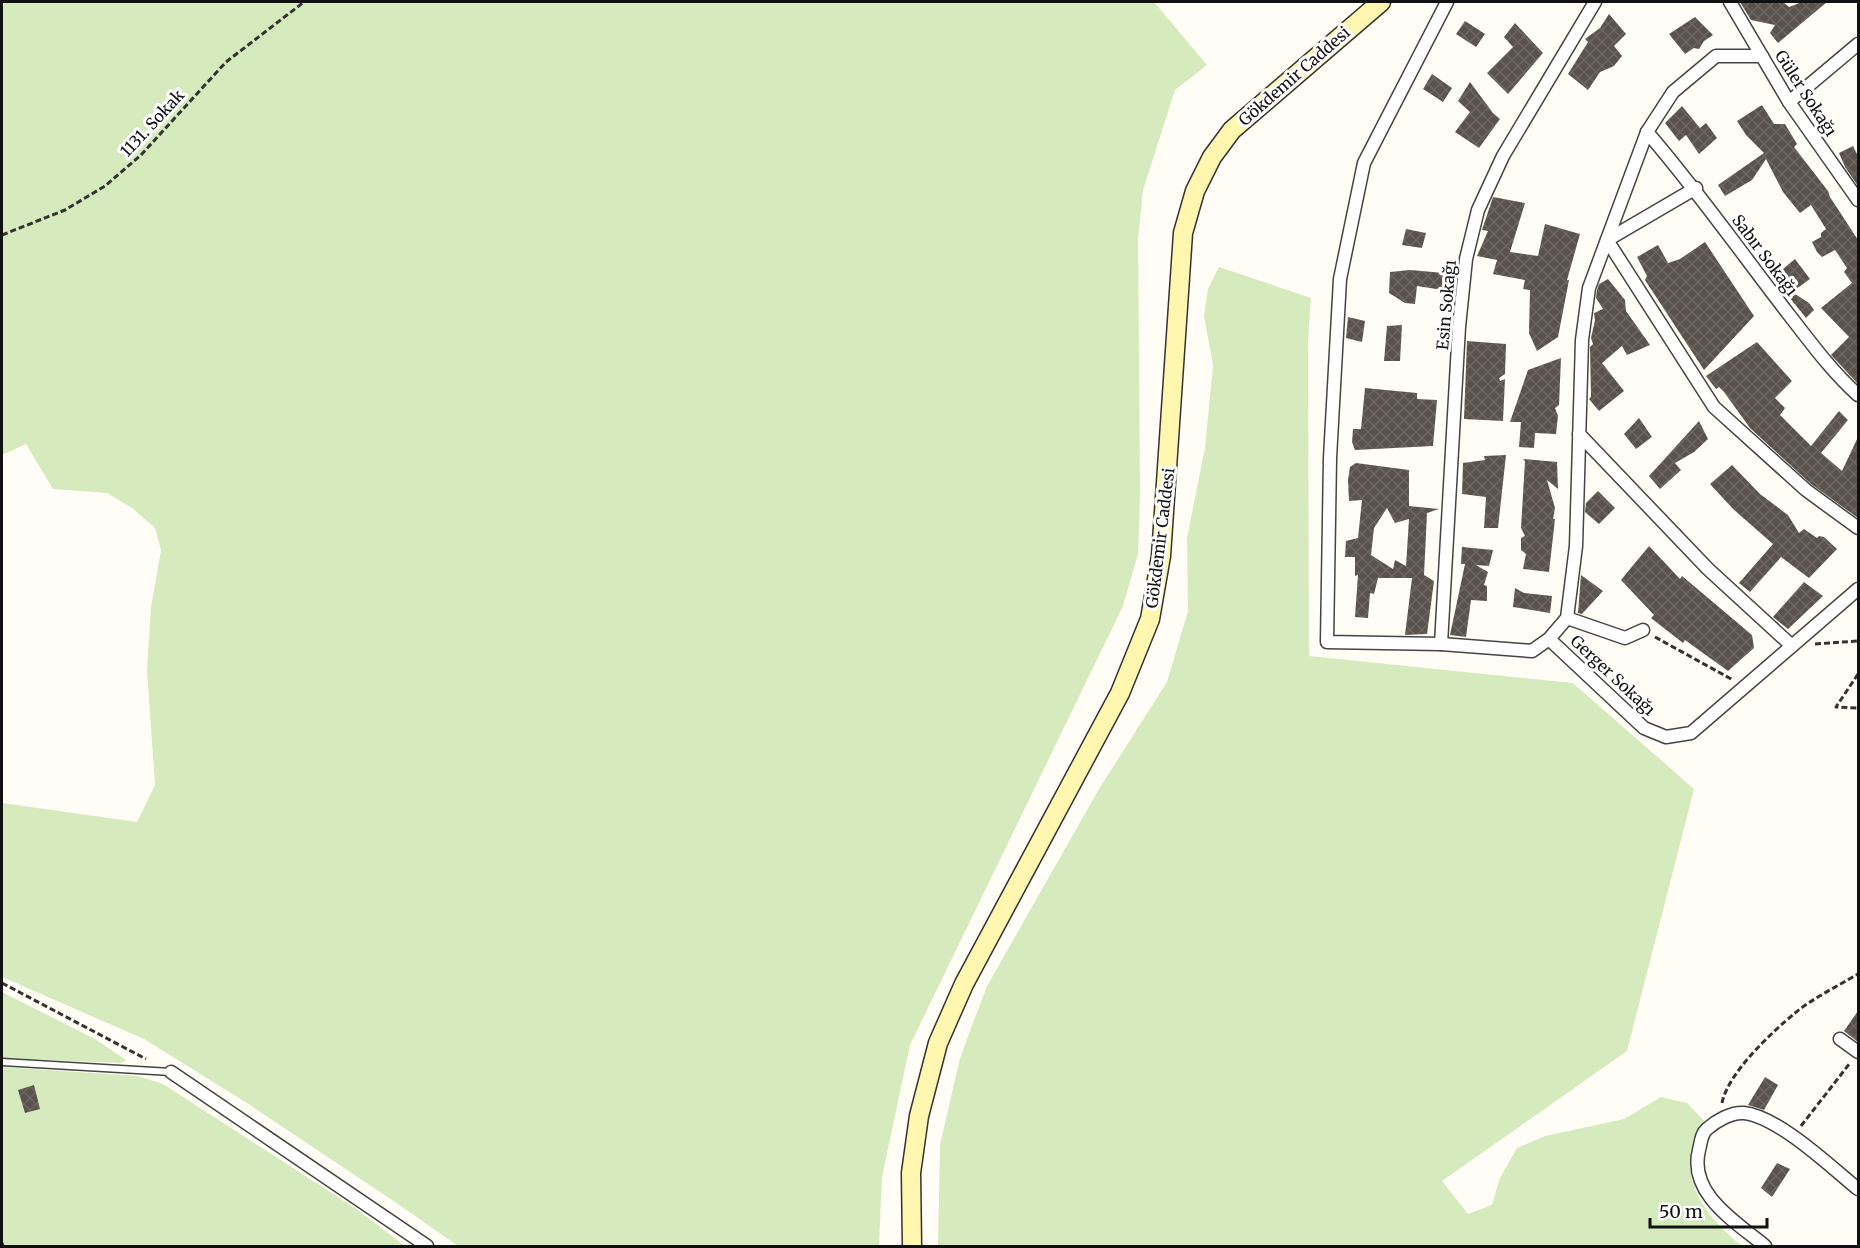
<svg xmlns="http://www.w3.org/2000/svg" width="1860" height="1248" font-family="Merriweather,serif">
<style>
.grass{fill:#d5ebbd}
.building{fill:url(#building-cross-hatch);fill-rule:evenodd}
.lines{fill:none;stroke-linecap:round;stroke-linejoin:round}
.lane-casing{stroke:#444;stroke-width:9}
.street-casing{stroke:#444;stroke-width:15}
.secondary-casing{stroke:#333;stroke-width:21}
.path{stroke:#333;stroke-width:3;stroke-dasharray:6 3;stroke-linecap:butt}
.lane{stroke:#fff;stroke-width:6}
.street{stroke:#fff;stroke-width:12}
.secondary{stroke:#fff6b0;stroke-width:18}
.labels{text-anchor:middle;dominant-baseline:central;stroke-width:6;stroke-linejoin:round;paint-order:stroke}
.street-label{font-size:16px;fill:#111;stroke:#fff}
</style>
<defs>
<pattern id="building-cross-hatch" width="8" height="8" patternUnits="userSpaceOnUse" patternTransform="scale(1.5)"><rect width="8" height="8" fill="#5a524d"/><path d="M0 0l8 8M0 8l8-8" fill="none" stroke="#6d6662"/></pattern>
</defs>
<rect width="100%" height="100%" fill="#fffdf5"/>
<!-- grass -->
<g class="grass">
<polygon points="2,2 1154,2 1207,65 1175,90 1143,190 1138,239 1140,494 1138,554 1123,606 910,1045 882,1177 879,1246 458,1246 398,1204 250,1105 144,1039 2,977 2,803 137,822 155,785 147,670 151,607 161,550 155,528 132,508 107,493 53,489 26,444 2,455"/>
<path d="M 1219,267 L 1311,298 L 1308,340 L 1309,656 L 1573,683 L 1694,789 L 1627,1051 L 1442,1181 L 1468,1214 L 1492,1205 L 1500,1178 L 1517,1148 L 1545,1136 L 1624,1119 L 1661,1097 L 1687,1103 L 1713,1130 C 1708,1136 1701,1141 1697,1148 C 1674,1180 1718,1229 1743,1246 L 938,1246 L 940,1145 L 960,1058 L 987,986 L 1099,789 L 1167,682 L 1188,611 L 1187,538 L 1205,448 L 1213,365 L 1204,316 L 1208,289 Z"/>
<polygon points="2,992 95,1039 126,1060 122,1063 2,1058"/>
<polygon points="2,1067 138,1076 163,1084 355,1208 405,1246 2,1246"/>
</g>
<!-- building -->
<g class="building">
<polygon points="1740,2 1783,2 1789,7 1802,2 1827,2 1778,43 1770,33 1775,25 1751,20"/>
<polygon points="1609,14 1626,34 1614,46 1622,56 1614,66 1600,72 1588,90 1568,74 1588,42 1585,39 1600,28"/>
<polygon points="1695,17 1713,35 1704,41 1699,49 1694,48 1685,54 1669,34"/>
<polygon points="1465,21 1485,34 1476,47 1456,34"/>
<polygon points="1515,23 1543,53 1508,94 1487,73 1513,47 1504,37"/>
<polygon points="1432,74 1452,88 1443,102 1423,89"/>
<polygon points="1470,82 1493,113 1500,119 1479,148 1455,132 1470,112 1458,101"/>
<polygon points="1762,105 1774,124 1785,124 1797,144 1794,147 1828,191 1830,197 1858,240 1858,384 1831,355 1849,337 1821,308 1852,283 1844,272 1847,268 1835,250 1822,257 1817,252 1812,242 1821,237 1821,233 1826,229 1811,205 1800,213 1783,192 1766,159 1752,180 1725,196 1718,185 1764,153 1746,135 1737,121"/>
<polygon points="1682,106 1700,128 1706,123 1717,138 1699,154 1686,135 1679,141 1665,123"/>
<polygon points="1853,146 1858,156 1858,186 1845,167 1839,153"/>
<polygon points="1493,197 1525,203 1510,252 1538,256 1545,224 1580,234 1567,280 1569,280 1558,337 1537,351 1529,333 1530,290 1523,289 1525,280 1493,274 1497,260 1477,256 1488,231 1482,230"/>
<polygon points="1406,229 1426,233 1422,248 1402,245"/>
<polygon points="1705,242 1754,316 1704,370 1645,280 1647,276 1637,257 1658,245 1668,263 1680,259"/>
<polygon points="1795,259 1810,279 1792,292 1809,303 1814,310 1806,318 1773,277"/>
<polygon points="1410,270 1444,273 1443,290 1417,286 1415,304 1405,303 1389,293 1390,272"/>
<polygon points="1608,279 1625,300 1626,311 1650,345 1627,355 1622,346 1602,363 1624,391 1599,411 1589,399 1591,397 1590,347 1593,344 1591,338 1595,320 1594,313 1603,309 1596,298 1597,290 1599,284"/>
<polygon points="1348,317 1365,321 1362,342 1346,338"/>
<polygon points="1402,325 1400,361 1384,361 1387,326"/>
<polygon points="1467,341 1506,344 1505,374 1499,378 1500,381 1505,379 1503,421 1464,419"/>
<polygon points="1757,342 1792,381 1775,398 1785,408 1780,415 1811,446 1839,411 1848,420 1821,453 1842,471 1858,437 1858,518 1811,484 1750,428 1724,392 1719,387 1716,389 1706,376"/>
<polygon points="1561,358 1559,405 1555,408 1558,416 1556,434 1535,433 1534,448 1519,447 1521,422 1510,422 1528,370"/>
<polygon points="1365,388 1417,393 1417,399 1437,400 1433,446 1355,450 1352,442 1353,429 1361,429"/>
<polygon points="1639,418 1652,437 1636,449 1624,434"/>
<polygon points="1699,421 1708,439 1694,452 1675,463 1681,470 1660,489 1649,476"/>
<polygon points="1506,455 1498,528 1484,528 1486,497 1462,494 1463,463 1485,460 1484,456"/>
<polygon points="1523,459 1557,462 1558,489 1547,480 1555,508 1553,519 1555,519 1549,572 1523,569 1526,554 1521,550 1521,538 1525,536 1521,528 1525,461"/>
<path d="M 1356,463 L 1409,470 L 1409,506 L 1439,509 L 1427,513 L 1424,575 L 1434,581 L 1427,634 L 1405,635 L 1412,578 L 1378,578 L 1374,594 L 1370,593 L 1368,618 L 1355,617 L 1358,575 L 1355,576 L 1355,557 L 1345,557 L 1346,541 L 1358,538 L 1362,500 L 1349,501 L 1348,480 L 1350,467 ZM 1387,508 L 1395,523 L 1409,519 L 1406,566 L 1395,560 L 1393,569 L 1371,555 L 1374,528 Z"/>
<polygon points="1732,465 1760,494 1788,515 1799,533 1804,529 1817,538 1819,536 1824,537 1837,549 1809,578 1781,557 1750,592 1739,583 1773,544 1733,509 1710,484"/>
<polygon points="1598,491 1615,508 1599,524 1585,512 1586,503"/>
<polygon points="1649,546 1680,579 1682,576 1752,635 1754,648 1728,671 1685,640 1683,643 1651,618 1654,615 1621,580"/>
<polygon points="1462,547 1493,550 1489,566 1476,565 1488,572 1484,585 1487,586 1487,601 1471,600 1466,637 1450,635 1465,564 1461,564"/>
<polygon points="1581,575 1603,591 1582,614 1578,613"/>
<polygon points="1804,582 1823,596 1788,629 1773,617"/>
<polygon points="1515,588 1524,593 1552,596 1550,613 1513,607"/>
<polygon points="1858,1011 1858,1042 1844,1031"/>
<polygon points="1765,1077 1778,1085 1764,1110 1748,1105"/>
<polygon points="34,1085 40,1109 25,1113 18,1090"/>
<polygon points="1777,1163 1790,1169 1772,1197 1761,1188"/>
</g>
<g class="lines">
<!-- lane casing -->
<g class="lane-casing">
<polyline id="lane" points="2,1062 171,1072"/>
</g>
<!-- street casing -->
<g class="street-casing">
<g id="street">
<polyline points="1447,2 1364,163 1340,279 1330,458 1327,642 1441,644 1532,651 1549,639 1567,618 1576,546 1582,340 1589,288 1647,132 1673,92 1716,56 1762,56"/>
<polyline points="1730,2 1789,102 1858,200"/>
<polyline points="1789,102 1858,44"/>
<path d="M 1647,132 C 1698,191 1742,254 1790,316 C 1811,343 1833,373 1858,395"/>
<polyline points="1696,188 1607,240 1714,407 1806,490 1858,528"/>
<polyline points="1579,434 1708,569 1792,646"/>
<polyline points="1567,618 1625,638 1643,630"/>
<polyline points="1549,639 1644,728 1666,737 1691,733 1858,589"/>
<polyline points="1441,644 1459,327 1466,259 1478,210 1503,156 1595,2"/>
<polyline points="1840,1039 1858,1052"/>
<polyline points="171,1072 427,1246"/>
<path d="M 1765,1246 C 1736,1222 1688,1194 1699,1150 C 1701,1143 1701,1134 1707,1129 C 1716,1121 1731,1112 1744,1113 C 1779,1117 1831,1167 1858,1189"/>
</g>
</g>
<!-- secondary casing -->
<g class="secondary-casing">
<polyline id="secondary" points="912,1246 911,1173 919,1116 938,1043 964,984 1120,693 1150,619 1161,556 1183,233 1195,191 1212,157 1232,130 1381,2"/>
</g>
<!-- path -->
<g class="path">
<polyline points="2,235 65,210 105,186 141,155 226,62 304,2"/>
<polyline points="1655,637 1733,680"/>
<polyline points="1815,644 1858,641"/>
<polyline points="1858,674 1836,707 1858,708"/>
<polyline points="2,983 146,1059"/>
<path d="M 1722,1103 C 1728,1073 1771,1033 1795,1013 C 1813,998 1838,986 1858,974"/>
<polyline points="1801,1126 1850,1063"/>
<polyline points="2,1243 3,1246"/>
</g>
<!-- lane -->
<use href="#lane" class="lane"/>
<!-- street -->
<use href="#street" class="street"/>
<!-- secondary -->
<use href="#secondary" class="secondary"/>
</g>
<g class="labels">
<!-- street labels -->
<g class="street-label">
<text transform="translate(1294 76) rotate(-41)">Gökdemir Caddesi</text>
<text transform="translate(1806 93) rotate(57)">Güler Sokağı</text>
<text transform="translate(152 123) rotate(-47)">1131. Sokak</text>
<text transform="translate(1765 255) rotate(53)">Sabır Sokağı</text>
<text transform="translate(1446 305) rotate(-85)">Esin Sokağı</text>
<text transform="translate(1160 538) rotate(-83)">Gökdemir Caddesi</text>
<text transform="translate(1613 675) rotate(43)">Gerger Sokağı</text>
</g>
</g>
<!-- border -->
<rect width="1860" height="1248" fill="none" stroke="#111111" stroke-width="6"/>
<!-- scale -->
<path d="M1650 1218v9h117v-9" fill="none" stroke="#111111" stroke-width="3"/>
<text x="1659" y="1218" font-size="18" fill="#111111" stroke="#ffffff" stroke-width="4.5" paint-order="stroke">50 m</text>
</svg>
